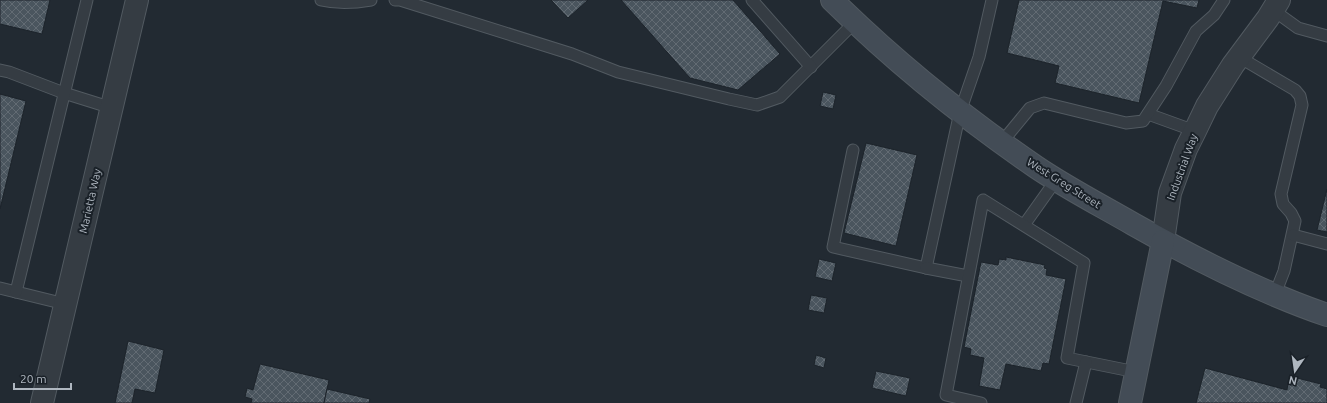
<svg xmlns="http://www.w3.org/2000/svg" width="1327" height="403" font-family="Ubuntu,sans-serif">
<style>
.building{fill:url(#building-cross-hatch);stroke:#1c232a}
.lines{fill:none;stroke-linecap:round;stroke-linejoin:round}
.lane-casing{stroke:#525a61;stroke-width:13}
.street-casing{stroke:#525a61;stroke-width:24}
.secondary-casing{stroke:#525a61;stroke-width:24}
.lane{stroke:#353c43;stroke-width:11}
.street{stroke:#353c43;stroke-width:22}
.secondary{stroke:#434c56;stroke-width:22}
.labels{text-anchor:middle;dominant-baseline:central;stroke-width:4;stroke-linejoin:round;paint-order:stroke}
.street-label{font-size:11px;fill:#afb7c0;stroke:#1a2128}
</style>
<defs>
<pattern id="building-cross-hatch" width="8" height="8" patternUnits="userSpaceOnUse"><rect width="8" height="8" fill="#4a555e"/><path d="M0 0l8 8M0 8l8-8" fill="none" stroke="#626b73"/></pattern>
</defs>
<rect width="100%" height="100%" fill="#222a32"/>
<!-- building -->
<g class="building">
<polygon points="0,0 50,0 42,34 0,24"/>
<polygon points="551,0 588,0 568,18"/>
<polygon points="621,0 733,0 780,54 738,90 690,78"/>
<polygon points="1019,0 1199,0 1197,8 1163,1 1139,103 1055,83 1059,66 1007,53"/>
<polygon points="823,92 836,95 833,109 820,106"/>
<polygon points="0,94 26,101 0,209"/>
<polygon points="866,143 917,155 896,246 844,233"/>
<polygon points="1327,189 1327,232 1317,230"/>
<polygon points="1006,257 1045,265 1044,268 1047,269 1046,275 1066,279 1049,364 1043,363 1041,371 1006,364 1000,390 979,386 984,358 970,355 971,349 964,347 981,262 998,265 999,259 1006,260"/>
<polygon points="819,259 836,263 832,281 815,277"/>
<polygon points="811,295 827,298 824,313 808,310"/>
<polygon points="128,341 164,350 155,393 135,389 132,403 115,403"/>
<polygon points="816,355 826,358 824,368 814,365"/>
<polygon points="260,364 329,380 324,403 251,403 252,399 245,397 247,388 253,390"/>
<polygon points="1205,368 1287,390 1289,376 1321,384 1320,387 1327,389 1327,403 1196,403"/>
<polygon points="876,371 910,378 906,396 872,388"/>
<polygon points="327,389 370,399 369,403 324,403"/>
</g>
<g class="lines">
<!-- lane casing -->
<g class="lane-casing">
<g id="lane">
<path d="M 321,0 C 338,4 354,3 371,0"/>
<polyline points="395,0 400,0 572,54 618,72 729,99 757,105 780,97 855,22"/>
<polyline points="752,0 811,67"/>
<polyline points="1273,10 1298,28 1327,36"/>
<polyline points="1239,57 1295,90 1300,96 1302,105 1281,194 1283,204 1291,213 1295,221 1284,271 1275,294"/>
<polyline points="0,70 9,72 64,93 112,108"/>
<polyline points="1148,114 1195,131"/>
<polyline points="1002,142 1030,108 1044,103 1126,123 1143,121 1166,86 1196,31 1214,15 1224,0"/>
<polyline points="853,150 833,247 926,268 960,112 979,57 992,0"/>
<polyline points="1024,225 1056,180"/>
<polyline points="1293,235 1327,244"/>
<polyline points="926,268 968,276"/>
<polyline points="0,288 65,304"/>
<polyline points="16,292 87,0"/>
<polyline points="981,403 946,395 983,200 1084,263 1067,358 1136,372"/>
<polyline points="1076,403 1086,362"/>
</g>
</g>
<!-- street casing -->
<g class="street-casing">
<g id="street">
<polyline points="1163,241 1170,193 1186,149 1195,131 1207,106 1233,65 1268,18 1279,0"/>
<polyline points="42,403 137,0"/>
</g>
</g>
<!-- secondary casing -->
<g class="secondary-casing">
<g id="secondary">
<path d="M 832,0 C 895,62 963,117 1036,167 C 1067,188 1100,205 1133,224 C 1195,259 1260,292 1327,315"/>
<polyline points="1130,403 1163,241"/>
</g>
</g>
<!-- lane -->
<use href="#lane" class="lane"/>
<!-- street -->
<use href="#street" class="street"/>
<!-- secondary -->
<use href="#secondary" class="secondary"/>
</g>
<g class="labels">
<!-- street labels -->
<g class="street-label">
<text transform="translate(1182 167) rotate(-70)">Industrial Way</text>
<text transform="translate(1064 183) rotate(32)">West Greg Street</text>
<text transform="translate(90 201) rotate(-77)">Marietta Way</text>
</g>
</g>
<!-- north arrow -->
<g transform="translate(1295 371) rotate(193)" stroke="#1a2128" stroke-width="3" paint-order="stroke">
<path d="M0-3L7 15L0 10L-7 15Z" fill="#afb7c0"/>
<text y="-6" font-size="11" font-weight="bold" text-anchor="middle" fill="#afb7c0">N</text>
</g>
<!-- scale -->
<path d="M14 383v6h57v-6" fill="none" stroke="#afb7c0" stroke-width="2"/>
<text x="20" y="383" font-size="12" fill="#afb7c0" stroke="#1a2128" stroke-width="3" paint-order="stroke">20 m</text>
</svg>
